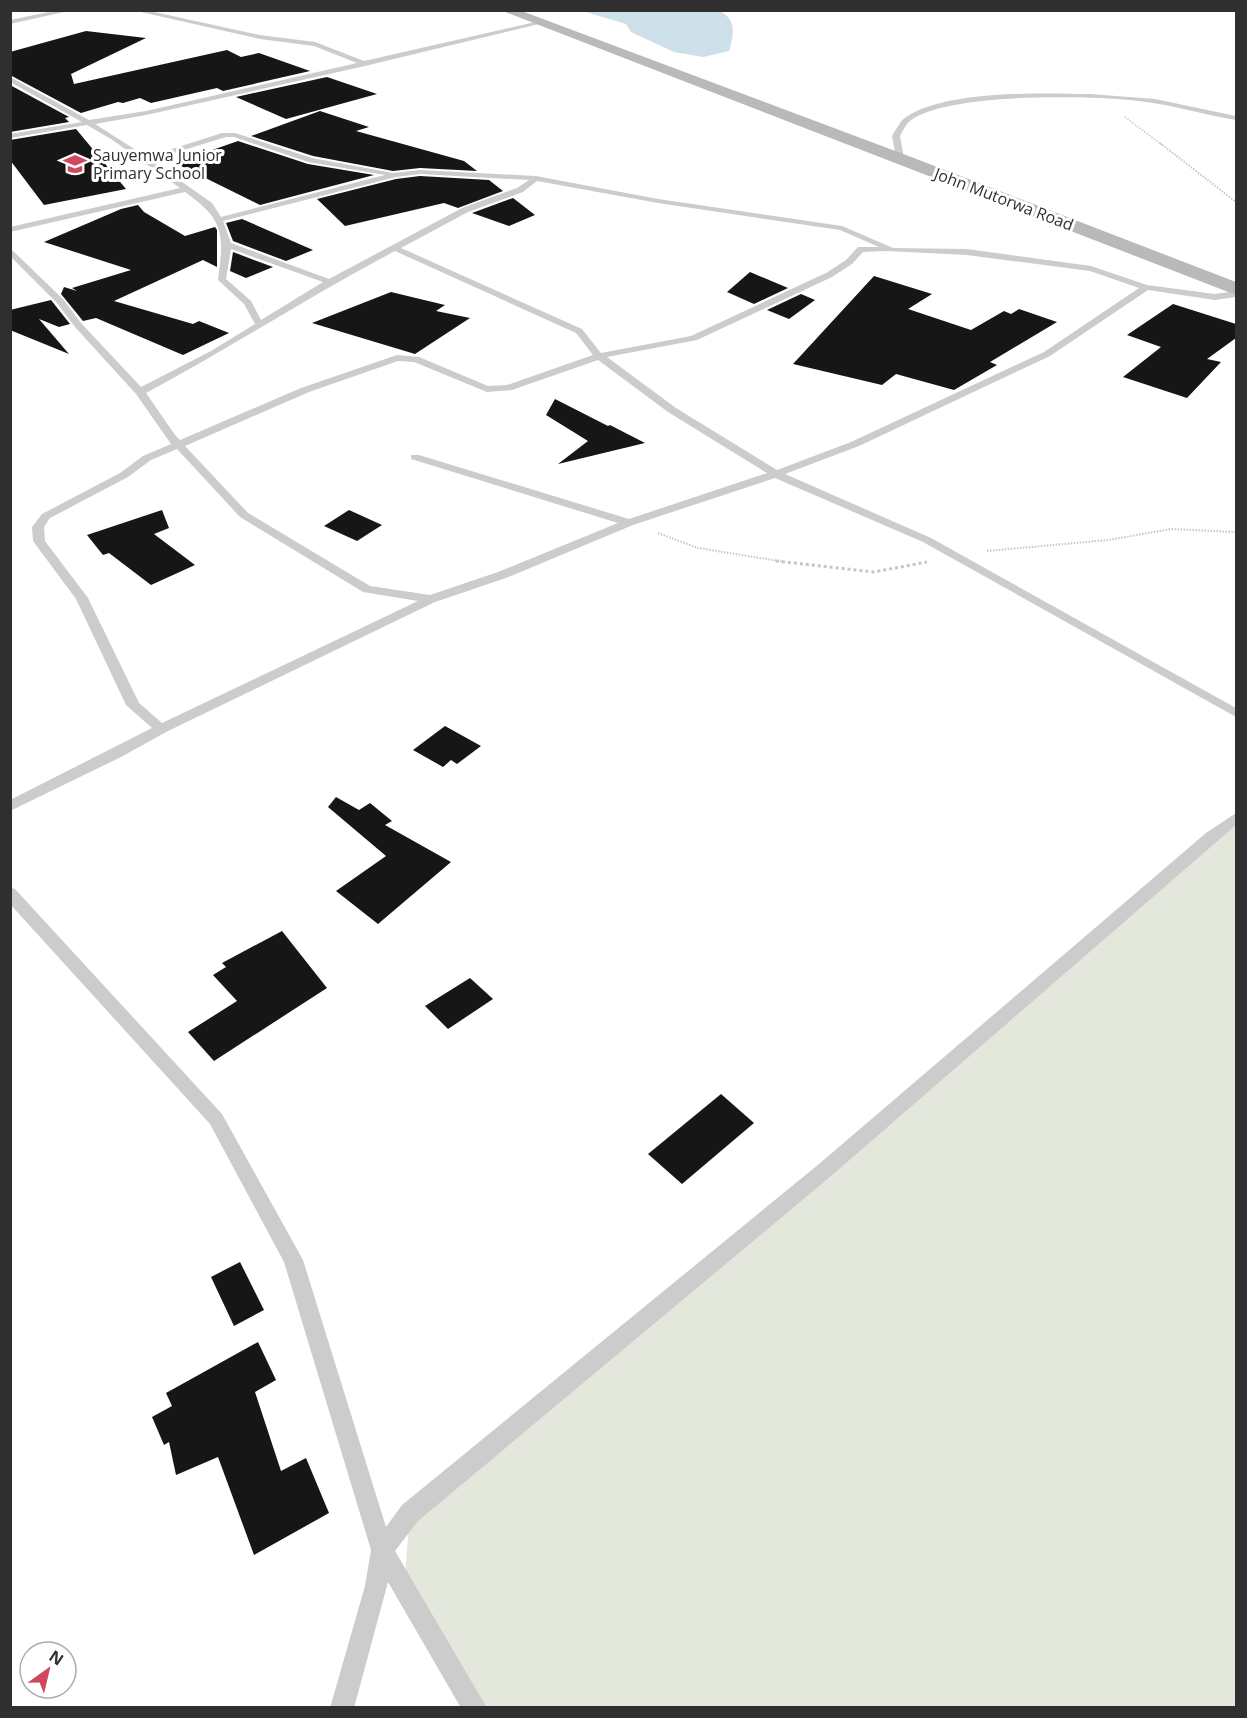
<svg xmlns="http://www.w3.org/2000/svg" width="1247" height="1718" font-family="'Open Sans',sans-serif">
<style>
.green{fill:#e3e7dc}
.water{fill:#cddfe8}
.building{fill:#161616}
.lines{fill:none;stroke-linecap:round;stroke-linejoin:round}
.path-far2{stroke:#c6c6c6;stroke-width:1.5;stroke-dasharray:1.5 1.5;stroke-linecap:butt}
.path-far1{stroke:#c6c6c6;stroke-width:2;stroke-dasharray:1.5 1.5;stroke-linecap:butt}
.path{stroke:#c6c6c6;stroke-width:3;stroke-dasharray:3 3;stroke-linecap:butt}
.lane{fill:#ccc;fill-rule:evenodd}
.secondary{fill:#b9b9b9;fill-rule:evenodd}
.labels{text-anchor:middle;dominant-baseline:central;stroke-width:6;stroke-linejoin:round;paint-order:stroke}
.far-poi-label{font-size:16px;fill:#2f2f2f;stroke:#fff;text-anchor:start}
.far-street-label{font-size:16px;fill:#2f2f2f;stroke:#fff}
</style>
<rect width="100%" height="100%" fill="#fff"/>
<!-- green -->
<polygon class="green" points="1236,818 1236,1707 475,1707 404,1588 410,1513 1211,837"/>
<!-- water -->
<path class="water" d="M 583,11 L 720,11 C 737,20 734,35 729,51 L 703,57 L 674,52 L 631,32 L 626,24 Z"/>
<!-- building -->
<g class="building">
<polygon points="86,31 146,38 71,74 74,84 227,50 241,57 259,53 310,71 223,91 217,88 151,103 140,98 123,103 118,102 81,113 10,75 10,52"/>
<polygon points="327,77 377,94 286,119 236,97"/>
<polygon points="10,85 69,117 65,118 69,122 10,132"/>
<polygon points="320,111 369,127 356,131 464,161 477,171 420,168 393,171 313,156 251,136"/>
<polygon points="76,129 126,189 44,205 10,160 10,140"/>
<polygon points="238,141 308,164 374,175 260,205 175,163"/>
<polygon points="420,176 489,180 503,191 458,208 444,203 345,226 317,199 396,179"/>
<polygon points="513,198 535,215 509,226 472,213"/>
<polygon points="138,205 144,212 185,236 215,227 217,230 217,267 203,260 114,301 193,324 199,321 229,333 183,355 96,318 83,321 61,294 64,287 77,291 72,288 131,270 44,242 121,209"/>
<polygon points="242,219 313,250 286,261 233,241 226,223"/>
<polygon points="233,252 273,267 246,278 230,271"/>
<polygon points="750,272 788,288 754,304 727,292"/>
<polygon points="874,276 932,294 908,309 971,330 1004,311 1011,314 1019,309 1057,322 990,362 997,365 954,390 896,374 882,385 793,364"/>
<polygon points="391,292 445,305 436,311 470,318 415,354 312,323"/>
<polygon points="801,294 815,300 789,319 767,310"/>
<polygon points="51,300 70,324 59,327 39,319 69,354 10,330 10,310"/>
<polygon points="1173,304 1236,324 1236,338 1207,359 1221,362 1187,398 1123,377 1161,347 1127,335"/>
<polygon points="555,399 608,426 610,425 645,443 558,464 588,441 546,415"/>
<polygon points="162,510 169,528 154,534 195,565 151,585 109,553 103,555 87,535"/>
<polygon points="349,510 382,525 357,541 324,526"/>
<polygon points="445,726 481,746 457,764 451,760 443,767 413,750"/>
<polygon points="336,797 359,810 370,803 392,821 385,825 451,862 378,924 336,891 386,856 328,807"/>
<polygon points="282,931 327,988 214,1061 188,1032 237,1001 213,975 226,967 222,963"/>
<polygon points="470,978 493,999 448,1029 425,1006"/>
<polygon points="721,1094 754,1123 682,1184 648,1154"/>
<polygon points="240,1262 264,1310 234,1326 211,1277"/>
<polygon points="258,1342 276,1380 255,1392 281,1471 306,1458 329,1513 254,1555 218,1457 176,1475 169,1442 164,1445 152,1417 172,1406 166,1393"/>
</g>
<g class="lines">
<!-- path-far2 -->
<polyline class="path-far2" points="1125,117 1162,145"/>
<!-- path-far1 -->
<g class="path-far1">
<polyline points="1160,143 1236,202"/>
<polyline points="658,533 698,548 785,562"/>
<polyline points="987,551 1108,540 1171,529 1236,532"/>
</g>
<!-- path -->
<polyline class="path" points="776,561 874,572 927,562"/>
<!-- lane -->
<g class="lane">
<polygon points="59,10 73,10 10,24 10,20"/>
<path d="M 132,10 L 145,10 L 260,35 L 315,42 L 364,61 L 540,21 L 543,23 L 365,66 L 146,115 L 95,124 L 147,157 L 222,133 L 235,133 L 312,158 L 393,173 L 420,170 L 536,176 L 658,199 L 842,226 L 893,248 L 967,249 L 1091,266 L 1147,285 L 1215,294 L 1236,291 L 1236,297 L 1215,300 L 1148,290 L 1050,356 L 859,446 L 785,474 L 931,538 L 1236,708 L 1236,717 L 923,542 L 775,478 L 633,525 L 506,578 L 435,602 L 166,732 L 121,757 L 10,811 L 10,800 L 152,728 L 126,705 L 76,599 L 33,541 L 32,527 L 42,514 L 120,473 L 143,456 L 171,444 L 136,394 L 75,327 L 57,303 L 10,256 L 10,248 L 63,299 L 81,323 L 141,387 L 211,351 L 255,324 L 244,304 L 218,280 C 224,235 225,220 185,192 L 10,232 L 10,227 L 180,188 L 111,139 L 87,125 L 10,138 L 10,134 L 82,122 L 10,82 L 10,77 L 89,120 L 146,111 L 357,63 L 314,46 L 260,39 ZM 226,137 L 234,137 L 308,162 L 385,175 L 221,217 L 212,203 L 151,160 ZM 420,174 L 529,180 L 517,188 L 462,208 L 329,279 L 231,243 L 223,221 L 396,177 ZM 537,181 L 658,203 L 840,230 L 879,247 L 858,247 L 846,260 L 826,273 L 691,336 L 601,353 L 582,329 L 401,248 L 468,212 L 523,192 ZM 231,249 L 323,282 L 261,320 L 251,301 L 226,279 ZM 395,251 L 576,333 L 593,355 L 507,385 L 488,386 L 419,357 L 397,355 L 301,388 L 180,440 L 175,435 L 146,393 C 230,348 310,296 395,251 ZM 887,251 L 967,255 L 1090,271 L 1139,288 L 1044,352 L 851,442 L 777,470 L 676,408 L 607,357 L 697,340 L 832,277 L 852,264 L 863,252 ZM 598,360 L 668,412 L 767,473 L 629,519 L 419,455 L 411,455 L 411,459 L 618,523 L 498,572 L 430,595 L 370,586 L 248,513 L 185,446 L 309,392 L 398,361 L 414,362 L 487,392 L 512,390 ZM 177,449 L 240,517 L 363,592 L 418,601 L 162,723 L 139,703 L 88,598 L 45,541 L 44,527 L 50,518 L 128,477 L 151,460 Z"/>
<path d="M 1090,94 L 1155,99 L 1236,116 L 1236,120 C 1206,115 1177,106 1146,102 C 1099,95 946,92 910,121 C 906,124 903,131 900,136 L 904,158 L 900,160 L 896,158 L 892,136 C 896,130 900,121 906,117 C 948,90 1040,93 1090,94 Z"/>
<polygon points="1236,813 1236,825 831,1176 418,1521 395,1551 487,1708 461,1708 388,1582 354,1708 330,1708 365,1586 371,1550 284,1262 210,1124 10,904 10,887 15,889 222,1114 303,1260 386,1527 402,1505 819,1164 1206,833"/>
</g>
<!-- secondary -->
<polygon class="secondary" points="500,10 519,10 906,155 1236,282 1236,295"/>
</g>
<!-- icons -->
<defs>
<g id="school-bare" transform="scale(1.8)"><path d="M0-5L7-2L0 1L-7-2ZM-4 1L0 2.5L4 1V4Q0 6-4 4Z" fill="#cf485d" stroke="#fff" stroke-width="2.5" paint-order="stroke"/></g>
</defs>
<g fill-rule="evenodd">
<use href="#school-bare" x="75" y="164"/>
</g>
<g class="labels">
<!-- far-poi labels -->
<g class="far-poi-label">
<text x="93" y="155">Sauyemwa Junior<tspan x="93" dy="18">Primary School</tspan></text>
</g>
<!-- far-street labels -->
<g class="far-street-label">
<text transform="translate(1004 199) rotate(21)">John Mutorwa Road</text>
</g>
</g>
<!-- border -->
<rect width="1247" height="1718" fill="none" stroke="#2f2f2f" stroke-width="24"/>
<!-- north arrow -->
<g transform="translate(48 1670) rotate(34)"><circle r="28" fill="#ffffff" stroke="#acacac" stroke-width="1.5"/>
<path d="M0-4.5L10 22L0 15L-10 22Z" fill="#cf485d"/>
<text y="-9" font-size="16" font-weight="bold" text-anchor="middle" fill="#2f2f2f">N</text>
</g>
</svg>
